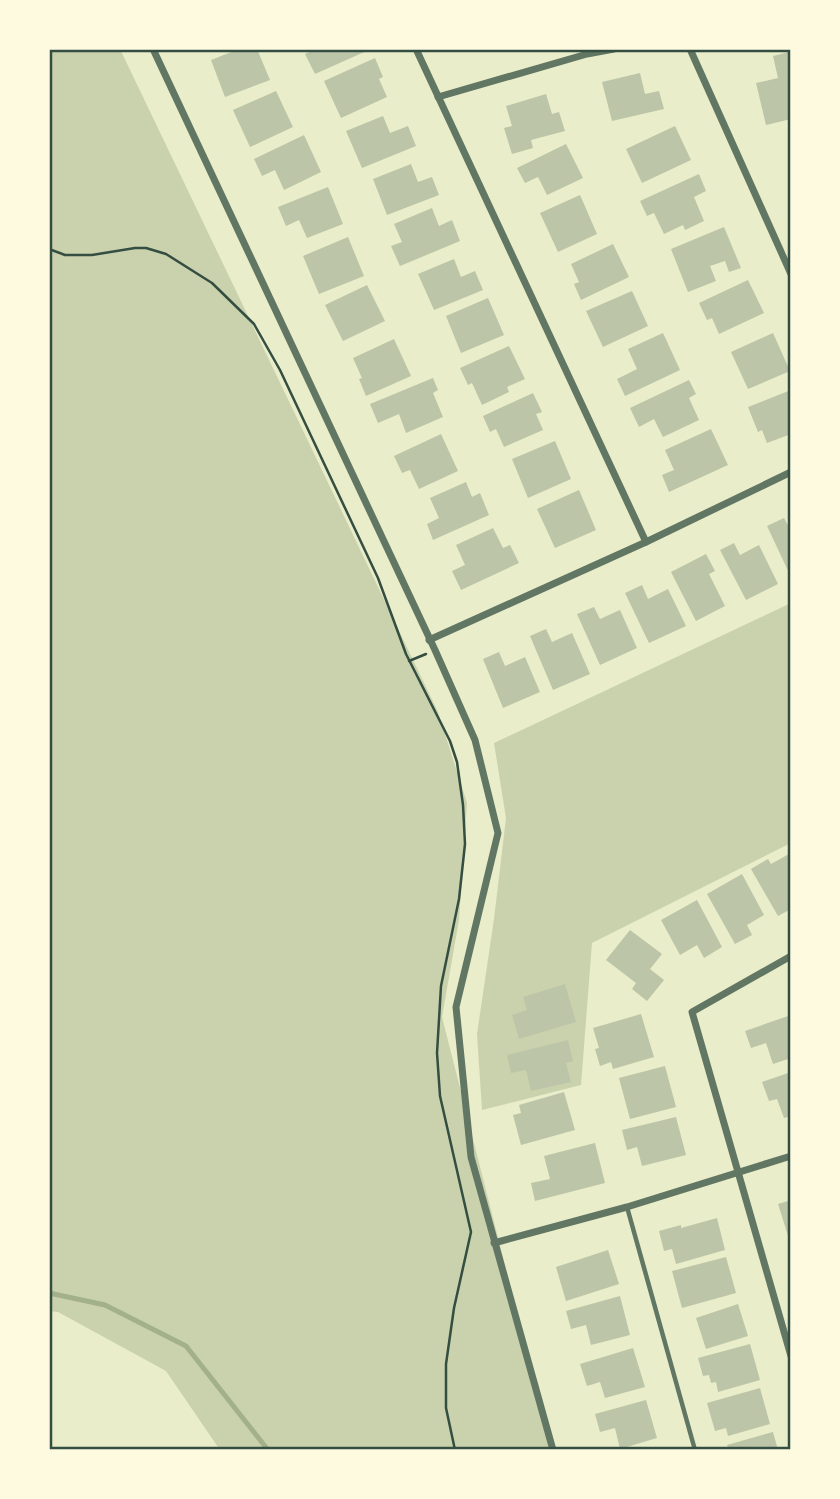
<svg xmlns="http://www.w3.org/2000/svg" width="840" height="1499" font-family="'Roboto Serif',serif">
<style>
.green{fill:#cad2ad}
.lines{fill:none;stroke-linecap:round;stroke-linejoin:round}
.stream{stroke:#a3b18a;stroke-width:5}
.building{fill:#bcc5a7}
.path{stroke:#344e41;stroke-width:2.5}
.service{stroke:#617663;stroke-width:4.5}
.minor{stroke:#617663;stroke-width:7}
.neatline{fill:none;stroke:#344e41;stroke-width:2.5}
</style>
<rect width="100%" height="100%" fill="#e9edc9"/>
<!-- green -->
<g class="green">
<polygon points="49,49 120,49 438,712 467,803 459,920 442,1017 552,1450 220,1450 166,1371 58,1312 49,1311"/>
<polygon points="791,603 791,843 592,943 581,1085 482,1110 477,1034 494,919 506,818 494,743"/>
</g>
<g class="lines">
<!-- stream -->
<polyline class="stream" points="49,1293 105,1305 186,1346 268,1450"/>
</g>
<!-- building -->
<g class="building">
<polygon points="239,49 257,49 270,80 225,97 211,60"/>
<polygon points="310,49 371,49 315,74 305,54 311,51"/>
<polygon points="789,52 791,119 766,125 756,83 778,78 773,56"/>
<polygon points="375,58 383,77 379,79 387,97 341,118 324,81"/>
<polygon points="640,73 645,94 659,91 664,109 612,121 602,82"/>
<polygon points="276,91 293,127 250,147 233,110"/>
<polygon points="546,94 552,114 559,112 565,131 531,140 533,148 512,154 504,128 512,126 506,106"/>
<polygon points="383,116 390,133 408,126 416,146 362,168 346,131"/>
<polygon points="675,126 691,160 642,183 626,149"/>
<polygon points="304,135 321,172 284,190 275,170 262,176 254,159"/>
<polygon points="566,144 583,178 547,195 538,177 525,183 517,168"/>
<polygon points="411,164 418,182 432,177 439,195 387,215 373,179"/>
<polygon points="699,174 706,191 694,197 704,221 685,230 683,225 664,234 654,213 647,216 640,201"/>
<polygon points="328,187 343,224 307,238 299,220 286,226 278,207"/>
<polygon points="580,195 597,234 558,252 540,213"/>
<polygon points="432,208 439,226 452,220 460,241 400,266 391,246 402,242 394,224"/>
<polygon points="724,227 741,268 729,272 725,261 710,266 716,281 688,292 671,249"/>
<polygon points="348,237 364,276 319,294 303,256"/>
<polygon points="613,244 629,277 581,300 574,284 579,282 571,264"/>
<polygon points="454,259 461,277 475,271 483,290 434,310 418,274"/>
<polygon points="748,280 764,313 719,334 712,318 707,320 699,303"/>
<polygon points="367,285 385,321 343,341 325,305"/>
<polygon points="632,291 648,326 603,347 586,311"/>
<polygon points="488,298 504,335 461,353 446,316"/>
<polygon points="663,333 680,370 625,396 617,379 637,369 628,349"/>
<polygon points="773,333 790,371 748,389 731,352"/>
<polygon points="394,339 411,376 366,396 359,379 362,378 353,358"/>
<polygon points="509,346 525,379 507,387 509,392 482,405 472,383 468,385 460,368"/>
<polygon points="433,378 438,390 433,393 443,417 406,433 399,414 378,423 370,404"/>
<polygon points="689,380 696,394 689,398 699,420 663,437 654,419 639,427 630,408"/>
<polygon points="791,390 791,434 767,443 762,430 758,432 748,407"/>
<polygon points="533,393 542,412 536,414 543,430 504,447 496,429 490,432 483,416"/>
<polygon points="711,429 728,465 669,492 662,475 674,470 665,450"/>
<polygon points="441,434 458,471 419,489 410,470 402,473 394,456"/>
<polygon points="555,441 571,479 528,498 512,459"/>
<polygon points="466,482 472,497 480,493 489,515 433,540 427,524 439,518 430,498"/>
<polygon points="579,490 596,530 555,548 537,509"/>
<polygon points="784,518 791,531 791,577 767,526"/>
<polygon points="493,528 503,548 510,545 519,563 461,590 452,571 465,565 456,545"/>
<polygon points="734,543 740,555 759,545 778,584 746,600 720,550"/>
<polygon points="706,554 715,571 709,574 725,606 696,621 671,572"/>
<polygon points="642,585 648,599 668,589 686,626 649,643 625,593"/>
<polygon points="594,607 600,619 620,610 637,648 600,665 577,614"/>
<polygon points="546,629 552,642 572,633 590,674 553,690 530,636"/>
<polygon points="499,652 505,666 525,657 540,692 503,708 483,659"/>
<polygon points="789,854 791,909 778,916 751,869 768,859 771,864"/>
<polygon points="742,874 764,915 747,925 752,935 735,944 707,894"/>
<polygon points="697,900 722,947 704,958 697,945 680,955 661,920"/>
<polygon points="630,930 662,954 650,969 664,980 647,1001 632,989 636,983 606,960"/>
<polygon points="565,984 576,1022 519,1039 512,1015 527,1010 523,997"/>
<polygon points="641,1014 654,1057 613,1069 611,1062 600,1066 595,1049 599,1048 593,1028"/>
<polygon points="791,1015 791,1058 773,1064 766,1043 751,1048 745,1031"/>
<polygon points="568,1040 573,1061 566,1063 571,1082 531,1091 526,1070 511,1073 507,1055"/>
<polygon points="665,1066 676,1107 630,1119 619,1078"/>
<polygon points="791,1072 791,1116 784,1118 777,1099 769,1101 762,1082"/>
<polygon points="564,1092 575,1130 521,1145 513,1115 521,1113 519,1105"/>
<polygon points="676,1117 686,1155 642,1166 637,1147 627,1150 622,1130"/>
<polygon points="595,1143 605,1183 535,1201 531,1183 550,1179 544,1156"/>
<polygon points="791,1200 791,1242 790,1242 778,1204"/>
<polygon points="717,1218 725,1250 676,1264 672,1249 664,1251 659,1231 681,1225 681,1228"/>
<polygon points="608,1250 619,1284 566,1301 556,1267"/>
<polygon points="726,1257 736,1293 682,1308 672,1271"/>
<polygon points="620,1296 630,1335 591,1345 586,1325 571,1329 566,1311"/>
<polygon points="738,1304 748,1336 706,1349 696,1318"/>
<polygon points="750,1344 760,1380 718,1392 716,1382 711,1383 709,1375 703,1376 698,1358"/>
<polygon points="633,1348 645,1387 605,1398 600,1382 587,1386 580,1364"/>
<polygon points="760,1388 770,1424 728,1436 726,1428 715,1431 707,1403"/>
<polygon points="646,1400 657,1438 620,1449 615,1428 600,1432 595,1414"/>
<polygon points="773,1432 778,1450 729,1450 727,1445"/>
</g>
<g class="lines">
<!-- path -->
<g class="path">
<polyline points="49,249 65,255 92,255 135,248 146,248 166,254 212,283 254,324 280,370 378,578 406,654 450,741 457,762 463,805 465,844 459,899 441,986 437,1053 440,1096 471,1232 454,1308 446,1364 446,1408 455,1450"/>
<polyline points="409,661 426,654"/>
</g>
<!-- service -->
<polyline class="service" points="627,1207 695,1450"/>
<!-- minor -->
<g class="minor">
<polyline points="153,49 435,650 475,740 498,833 456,1007 471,1157 553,1450"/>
<polyline points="416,49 646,542"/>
<polyline points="690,49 791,274"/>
<polyline points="438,97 587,54 614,49"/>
<polyline points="429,640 646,542 791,472"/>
<polyline points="791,956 692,1012 791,1356"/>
<polyline points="494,1243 627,1207 791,1156"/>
</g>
</g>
<!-- border -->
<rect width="840" height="1499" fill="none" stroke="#fefae0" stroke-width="102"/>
<rect x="51" y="51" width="738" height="1397" class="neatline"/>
</svg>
